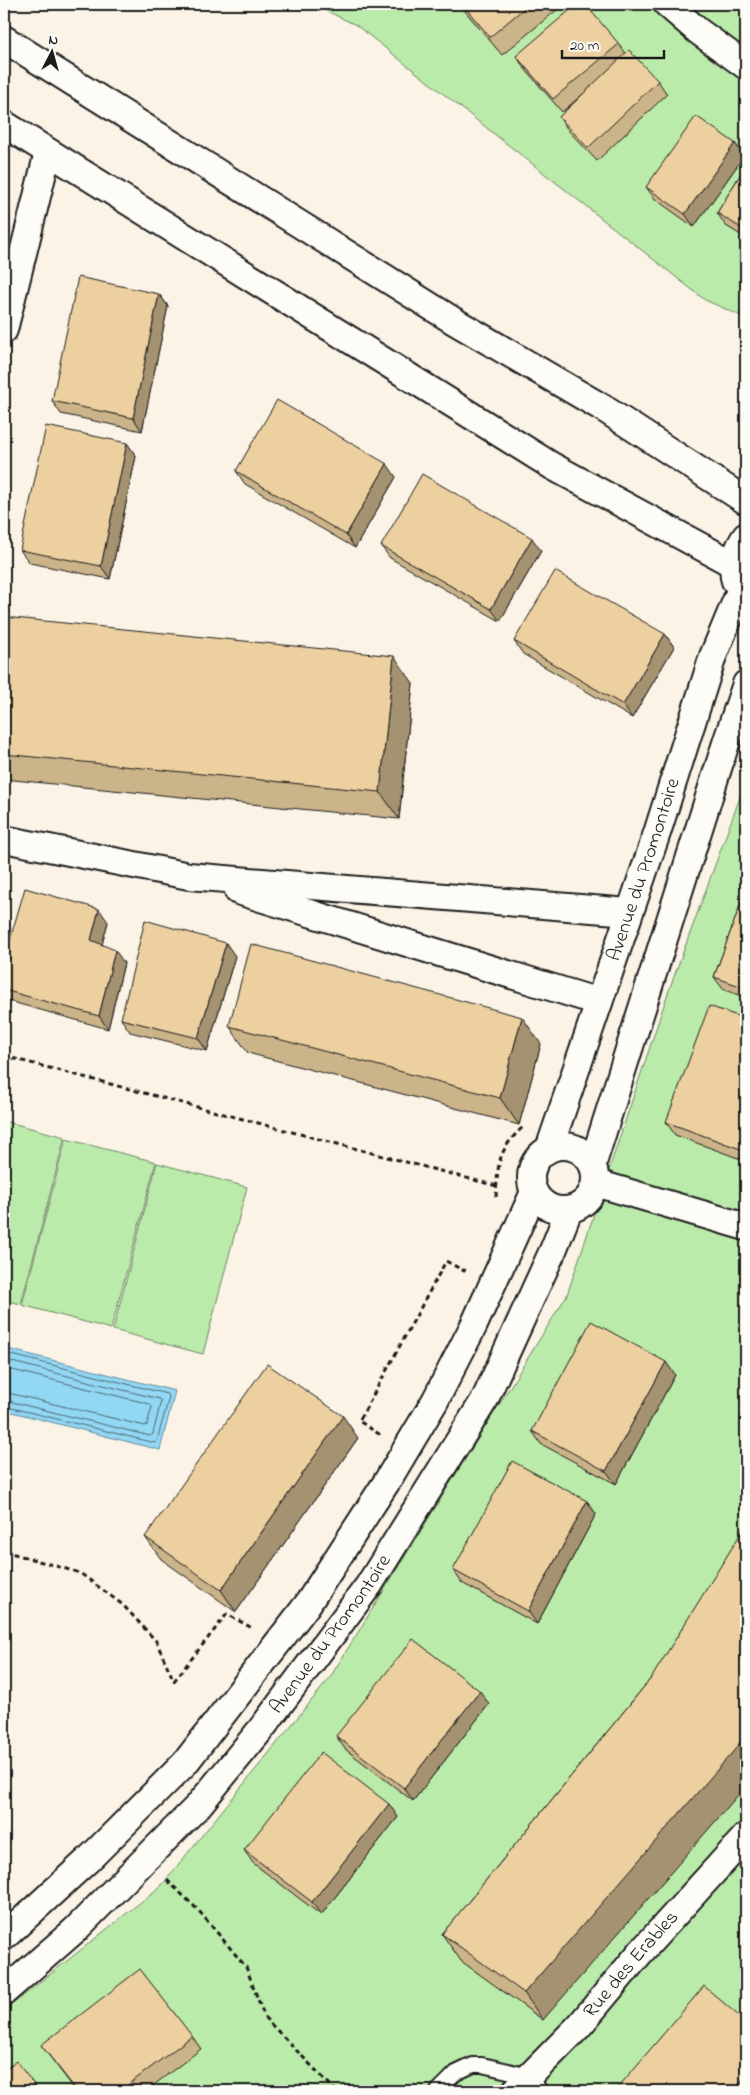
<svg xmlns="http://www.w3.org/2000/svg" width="750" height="2095" font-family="'Indie Flower',sans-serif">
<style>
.green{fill:#bbebaa;stroke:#6c8463}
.water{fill:#92d7f3;stroke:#638c9d}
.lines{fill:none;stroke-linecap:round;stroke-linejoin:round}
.shore{stroke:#4b6772;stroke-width:1}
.lane-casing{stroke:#1c1c1c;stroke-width:18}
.street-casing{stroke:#1c1c1c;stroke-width:30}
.path{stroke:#1c1c1c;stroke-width:3;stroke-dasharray:5 4;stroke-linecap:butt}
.lane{stroke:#fdfcf7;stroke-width:14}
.street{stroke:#fdfcf7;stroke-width:26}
.wall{fill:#cbb38a;stroke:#1c1c1c}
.shaded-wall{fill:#a59270;stroke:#1c1c1c}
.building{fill:#ecd0a0;stroke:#1c1c1c}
.labels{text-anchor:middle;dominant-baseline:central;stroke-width:4;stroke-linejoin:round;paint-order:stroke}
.street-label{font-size:20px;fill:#1c1c1c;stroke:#fdfcf7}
</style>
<rect width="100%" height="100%" fill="#faf3e6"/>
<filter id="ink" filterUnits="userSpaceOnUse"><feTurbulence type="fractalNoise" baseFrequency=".02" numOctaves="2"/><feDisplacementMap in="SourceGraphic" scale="10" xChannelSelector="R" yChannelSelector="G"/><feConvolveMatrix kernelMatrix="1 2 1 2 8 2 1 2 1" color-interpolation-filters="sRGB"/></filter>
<g filter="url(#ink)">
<!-- green -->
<g class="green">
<polygon points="312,4 746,4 746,318 705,300 356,25"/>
<polygon points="746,781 746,2091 4,2091 4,2011 161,1886 329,1679 567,1295 668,993"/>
<polygon points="4,1121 65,1137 21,1304 4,1300"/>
<polygon points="66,1139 156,1162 111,1329 22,1305"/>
<polygon points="157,1163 247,1187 203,1354 113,1330"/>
</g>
<!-- water -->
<polygon class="water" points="4,1348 175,1391 160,1450 4,1410"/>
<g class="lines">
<!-- shore -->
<g class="shore">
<polyline points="4,1353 167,1394 169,1397 157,1441 155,1443 4,1406"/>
<polyline points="4,1360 159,1399 161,1401 153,1434 150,1436 4,1400"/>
<polyline points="4,1368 150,1404 152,1407 147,1425 145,1426 4,1392"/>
</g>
<!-- lane casing -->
<g class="lane-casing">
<polyline id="lane" points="438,2091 456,2073 473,2065 482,2065 530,2076 540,2091"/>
</g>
<!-- street casing -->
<g class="street-casing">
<g id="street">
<polyline points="667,4 698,31 746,66"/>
<polyline points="4,39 454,321 603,408 746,501"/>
<polyline points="4,124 552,466 735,565"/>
<polyline points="4,330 48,152"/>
<path d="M 735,581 C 730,567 738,547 746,536"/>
<polyline points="4,839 189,876 629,912"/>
<polyline points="238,891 599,1002"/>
<circle cx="563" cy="1178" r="32"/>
<path id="s1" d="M 549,1149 L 657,833 L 713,656 L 740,591"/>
<polyline points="593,1163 727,740 746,684"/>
<polyline points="596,1183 746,1227"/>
<polyline points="4,1937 88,1860 185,1763 307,1605 386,1483 435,1401 474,1325 534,1192"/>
<path id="s2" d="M 4,1992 L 75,1930 L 198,1806 L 262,1728 L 369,1585 L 485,1399 L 554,1248 L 569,1210"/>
<path id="s3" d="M 515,2091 L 579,2026 L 640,1953 L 746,1836"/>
</g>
</g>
<!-- path -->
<g class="path">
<polyline points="4,1056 497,1186"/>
<path d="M 496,1197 C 498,1164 497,1151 523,1127"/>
<polyline points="379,1435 379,1434 359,1421 446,1261 464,1271 465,1269"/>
<polyline points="4,1551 80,1573 123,1605 156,1641 174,1681 227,1614 252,1628"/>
<polyline points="167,1880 199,1911 246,1967 265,2018 336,2091"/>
</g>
<!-- lane -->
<use href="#lane" class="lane"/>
<!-- street -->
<use href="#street" class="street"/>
</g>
<!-- wall -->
<g class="wall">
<polygon points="459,4 564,4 502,55"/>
<polygon points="619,44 626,54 658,81 667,94 597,161 568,130 559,117 583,94 562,112 525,69 516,56"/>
<polygon points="735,143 744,156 694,227 655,199 646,187"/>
<polygon points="746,165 746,238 726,226 717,213"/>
<polygon points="159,294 168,306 142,431 61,414 52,401"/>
<polygon points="127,443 136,456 110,579 30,563 20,550"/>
<polygon points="236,471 396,477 355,548 245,484"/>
<polygon points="381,546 541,551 500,621 390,558"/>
<polygon points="4,617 413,683 399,819 4,779"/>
<polygon points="665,634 674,647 632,718 523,654 514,641"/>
<polygon points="746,889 746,998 723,989 714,977"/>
<polygon points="108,922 102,944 124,963 108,1029 5,1000 4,999 4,960"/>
<polygon points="235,956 207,1051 130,1032 121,1019"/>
<polygon points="746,1019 746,1161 675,1135 666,1122"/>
<polygon points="229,1026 541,1044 519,1125 248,1053"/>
<polygon points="675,1375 616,1484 541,1444 532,1431"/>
<polygon points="358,1438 236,1612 161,1559 145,1537"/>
<polygon points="587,1501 596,1514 537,1624 462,1583 453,1570"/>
<polygon points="652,1677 543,2020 461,1961 442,1934"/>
<polygon points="489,1704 413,1801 345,1749 336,1736"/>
<polygon points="398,1817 321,1915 253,1863 244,1850"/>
<polygon points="192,2036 201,2049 146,2091 76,2091 41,2045"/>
</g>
<!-- shaded-wall -->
<g class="shaded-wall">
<polygon points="735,143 744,156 694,227 685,214"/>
<polygon points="159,294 168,306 142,431 133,418"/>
<polygon points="127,443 136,456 110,579 101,566"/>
<polygon points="387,464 396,477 355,548 346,535"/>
<polygon points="532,538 541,551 500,621 491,609"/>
<polygon points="665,634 674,647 632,718 623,705"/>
<polygon points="394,656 413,683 399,819 380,792"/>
<polygon points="99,909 108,922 100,952 91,940"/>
<polygon points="226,943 235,956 207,1051 198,1038"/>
<polygon points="115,950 124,963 108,1029 99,1016"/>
<polygon points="522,1017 541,1044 519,1125 500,1098"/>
<polygon points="666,1362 675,1375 616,1484 606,1471"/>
<polygon points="343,1416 358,1438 236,1612 221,1590"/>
<polygon points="587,1501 596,1514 537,1624 528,1611"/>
<polygon points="480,1691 489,1704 413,1801 404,1788"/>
<polygon points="746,1733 746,1786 543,2020 524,1993"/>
<polygon points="389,1804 398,1817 321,1915 312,1902"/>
<polygon points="746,2076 746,2091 733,2091"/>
</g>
<!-- building -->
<g class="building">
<polygon points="462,4 529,4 490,37"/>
<polygon points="577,4 585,4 619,44 553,99 516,56"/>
<polygon points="629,50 658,81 588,148 559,117"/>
<polygon points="696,116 735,143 685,214 646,187"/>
<polygon points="746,165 746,231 717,213"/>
<polygon points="78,277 159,294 133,418 52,401"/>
<polygon points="277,400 387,464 346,535 236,471"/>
<polygon points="46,426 127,443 101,566 20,550"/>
<polygon points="422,474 532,538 491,609 381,546"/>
<polygon points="555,571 665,634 623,705 514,641"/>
<polygon points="4,617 394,656 380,792 4,754"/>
<polygon points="25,888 99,909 91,940 115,950 99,1016 4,990 4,960"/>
<polygon points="746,889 746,988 714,977"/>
<polygon points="145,920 226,943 198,1038 121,1019"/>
<polygon points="251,944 522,1017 500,1098 229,1026"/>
<polygon points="709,1006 746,1019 746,1151 666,1122"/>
<polygon points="591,1321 666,1362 606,1471 532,1431"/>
<polygon points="267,1364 343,1416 221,1590 145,1537"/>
<polygon points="512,1461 587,1501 528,1611 453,1570"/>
<polygon points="746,1525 746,1733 737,1747 524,1993 442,1934 652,1677"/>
<polygon points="413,1639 480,1691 404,1788 336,1736"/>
<polygon points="321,1752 389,1804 312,1902 244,1850"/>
<polygon points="140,1969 192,2036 120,2091 77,2091 41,2045"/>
<polygon points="704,1986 746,2022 746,2076 733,2091 615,2091"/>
<polygon points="16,2061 39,2091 4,2091 4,2071"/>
</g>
</g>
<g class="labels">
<!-- street labels -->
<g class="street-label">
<text stroke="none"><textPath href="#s1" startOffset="295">Avenue du Promontoire</textPath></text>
<text stroke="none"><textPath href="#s2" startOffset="486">Avenue du Promontoire</textPath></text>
<text stroke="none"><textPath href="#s3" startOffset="172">Rue des Erables</textPath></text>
</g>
</g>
<!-- margin -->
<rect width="750" height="2095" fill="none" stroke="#fdfcf7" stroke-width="20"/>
<rect x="10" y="10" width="730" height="2075" fill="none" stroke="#1c1c1c" stroke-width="2" filter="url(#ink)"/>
<!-- north arrow -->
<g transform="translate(52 52) rotate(6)" stroke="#fdfcf7" stroke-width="4" paint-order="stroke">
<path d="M0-4L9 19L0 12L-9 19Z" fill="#1c1c1c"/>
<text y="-8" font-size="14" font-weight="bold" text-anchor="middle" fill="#1c1c1c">N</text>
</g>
<!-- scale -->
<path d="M562 50v8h102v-8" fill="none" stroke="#1c1c1c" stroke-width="2.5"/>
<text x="570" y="50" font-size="15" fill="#1c1c1c" stroke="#fdfcf7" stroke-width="4" paint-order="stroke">20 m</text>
</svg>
